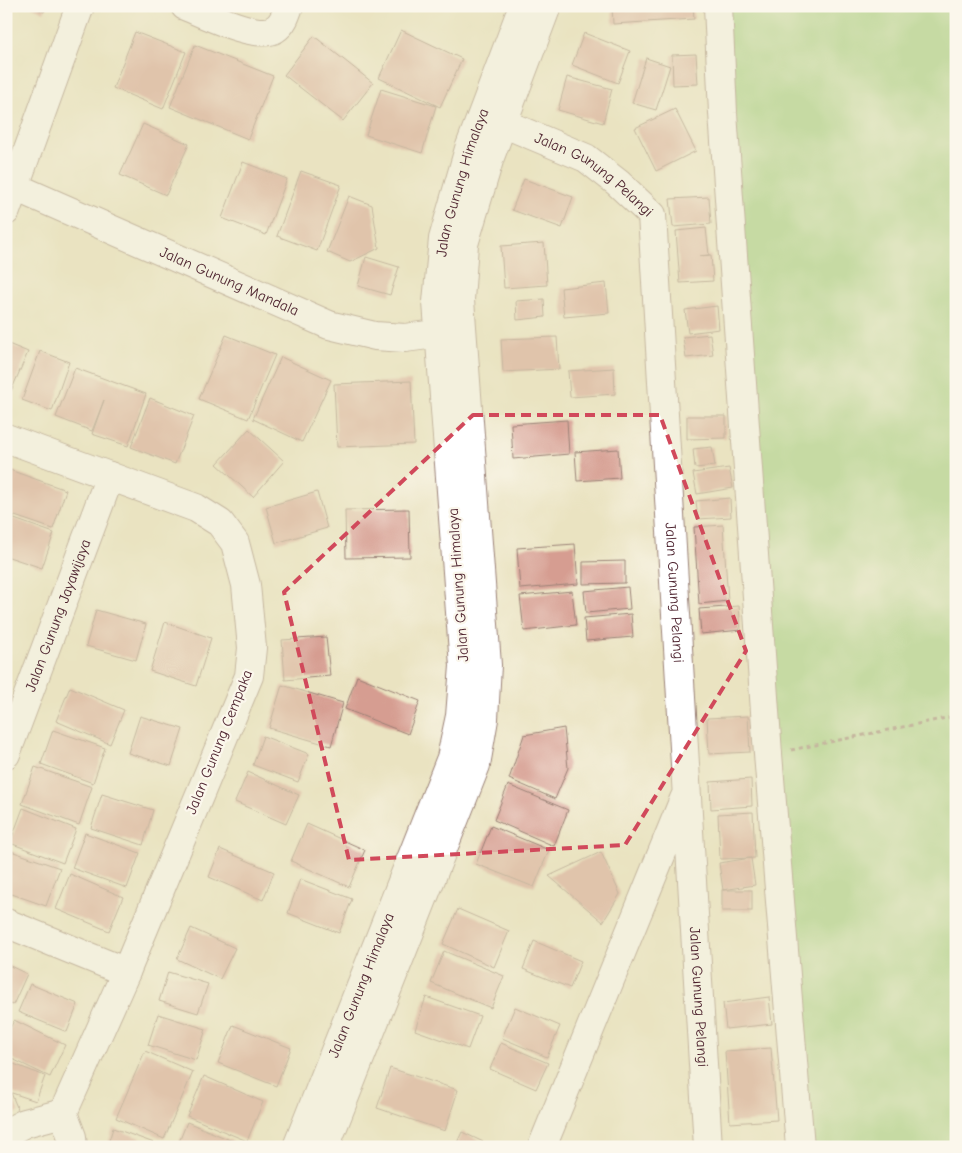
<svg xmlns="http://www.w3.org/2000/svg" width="962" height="1153" font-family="'Comic Neue',sans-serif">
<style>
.green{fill:#9bcf7f;stroke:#727755}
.building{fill:#d69d91}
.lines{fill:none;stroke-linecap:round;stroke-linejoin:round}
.street-casing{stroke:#9a8176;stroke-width:30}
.path{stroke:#9a8176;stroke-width:3;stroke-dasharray:4 4;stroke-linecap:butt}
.street{stroke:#fff;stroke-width:28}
.marked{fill:none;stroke:#d1495b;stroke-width:4;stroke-dasharray:10 6;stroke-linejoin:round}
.labels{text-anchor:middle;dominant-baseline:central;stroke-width:4.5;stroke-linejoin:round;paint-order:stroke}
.street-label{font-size:15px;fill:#4a1f2b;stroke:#fbf7ec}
</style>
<rect width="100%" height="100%" fill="#fbf7ec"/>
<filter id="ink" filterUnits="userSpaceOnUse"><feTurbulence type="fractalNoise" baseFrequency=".02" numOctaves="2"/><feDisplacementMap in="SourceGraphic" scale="10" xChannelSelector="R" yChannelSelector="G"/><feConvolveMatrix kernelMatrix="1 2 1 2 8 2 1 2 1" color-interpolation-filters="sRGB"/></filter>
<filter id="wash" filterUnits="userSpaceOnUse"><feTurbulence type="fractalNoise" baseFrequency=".0096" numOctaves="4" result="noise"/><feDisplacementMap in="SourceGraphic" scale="20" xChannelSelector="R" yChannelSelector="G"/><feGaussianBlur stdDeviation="1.12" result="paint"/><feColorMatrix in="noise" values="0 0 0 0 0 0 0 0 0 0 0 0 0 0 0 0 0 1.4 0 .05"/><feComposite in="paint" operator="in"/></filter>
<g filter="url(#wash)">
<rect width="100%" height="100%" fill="#eae3c1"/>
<!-- green -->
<polygon class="green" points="710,6 956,6 956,1147 794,1147"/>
<g id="blocks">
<!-- building -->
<g class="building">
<polygon points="31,6 47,6 44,12"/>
<polygon points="612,6 693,6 694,19 613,24"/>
<polygon points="401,30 462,59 440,107 379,78"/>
<polygon points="135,32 186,52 163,109 113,88"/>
<polygon points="584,33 630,51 618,83 572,65"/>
<polygon points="314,36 373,83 343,121 284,75"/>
<polygon points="195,45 273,76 248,139 170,107"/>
<polygon points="696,54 698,84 673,85 672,55"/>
<polygon points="646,58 670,66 656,110 632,103"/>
<polygon points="567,77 612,89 603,123 558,110"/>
<polygon points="381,89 436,106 422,153 366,135"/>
<polygon points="675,109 696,151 656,171 635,128"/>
<polygon points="143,124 189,144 166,195 120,175"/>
<polygon points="243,162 287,179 266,235 222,218"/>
<polygon points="301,171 341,185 317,251 277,236"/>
<polygon points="524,179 573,197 562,228 512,210"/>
<polygon points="349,196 372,205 379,248 350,262 327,252"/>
<polygon points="709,197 711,224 673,227 670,199"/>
<polygon points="706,228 709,255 699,256 711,255 713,281 680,283 676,231"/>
<polygon points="544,243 547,285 504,288 501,246"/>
<polygon points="366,257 399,267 390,295 358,286"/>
<polygon points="606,283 609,313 564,317 561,288"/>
<polygon points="544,299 545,317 517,320 516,301"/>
<polygon points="717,306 719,329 688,333 685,310"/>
<polygon points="710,334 713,355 686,358 683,337"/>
<polygon points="226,335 275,355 248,419 199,399"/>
<polygon points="557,337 559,369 503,372 501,339"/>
<polygon points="6,343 28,352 8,398 6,397"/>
<polygon points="40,351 69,362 52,411 22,400"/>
<polygon points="281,357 331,380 302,442 253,419"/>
<polygon points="75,368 146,394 128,446 92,434 104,400 92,431 56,417"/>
<polygon points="614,368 615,394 570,397 568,371"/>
<polygon points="411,381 414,444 337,447 334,384"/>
<polygon points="150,398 194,416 175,464 131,447"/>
<polygon points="687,416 726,416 726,438 687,439"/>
<polygon points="567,420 569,454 513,459 511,424"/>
<polygon points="249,429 284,461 253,497 217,464"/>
<polygon points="712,447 715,466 695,468 693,449"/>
<polygon points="618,449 620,478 577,481 575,452"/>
<polygon points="729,468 733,488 697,494 693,473"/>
<polygon points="7,469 66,490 53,529 6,513"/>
<polygon points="317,492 327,528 276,543 266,507"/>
<polygon points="730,498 731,517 698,519 696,501"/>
<polygon points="409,509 410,557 346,558 345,510"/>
<polygon points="6,516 54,533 42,568 6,556"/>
<polygon points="723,525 728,601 699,604 694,527"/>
<polygon points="575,544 578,584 520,589 517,548"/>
<polygon points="625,561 625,583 583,584 583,562"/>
<polygon points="628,587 630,609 586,613 584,591"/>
<polygon points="572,591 576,625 524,631 520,596"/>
<polygon points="739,606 741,630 701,634 699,609"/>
<polygon points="96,610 146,624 136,660 86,646"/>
<polygon points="631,614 633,637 586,641 584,618"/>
<polygon points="165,622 211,638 196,686 150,671"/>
<polygon points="326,637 330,676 285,680 282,640"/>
<polygon points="357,676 420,701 408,734 345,709"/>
<polygon points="282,685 343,703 331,746 269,728"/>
<polygon points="70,687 124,710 110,744 56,721"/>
<polygon points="140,716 183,729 171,766 128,753"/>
<polygon points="748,716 750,752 709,754 707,718"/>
<polygon points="564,728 568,768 555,799 509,779 524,735"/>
<polygon points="53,730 105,748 93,783 41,764"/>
<polygon points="263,736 309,754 298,782 253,765"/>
<polygon points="35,767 92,787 79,825 22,804"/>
<polygon points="248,772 299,795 286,824 235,802"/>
<polygon points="751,779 752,806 711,809 710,782"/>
<polygon points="508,785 568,810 554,846 494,820"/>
<polygon points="102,794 153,810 143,845 91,828"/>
<polygon points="23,808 76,829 63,863 10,843"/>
<polygon points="753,812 755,858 720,859 718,814"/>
<polygon points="307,824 365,850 349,887 291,861"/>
<polygon points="491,826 549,850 534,887 476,864"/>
<polygon points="85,833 140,853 127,888 72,868"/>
<polygon points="220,849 274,872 263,900 209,877"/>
<polygon points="8,850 60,868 46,906 6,892"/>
<polygon points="601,852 620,894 603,922 549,876"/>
<polygon points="751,858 755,885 723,890 719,863"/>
<polygon points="70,874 123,897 109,931 56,909"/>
<polygon points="300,879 352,899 339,933 288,913"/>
<rect x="722" y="890" width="30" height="21"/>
<polygon points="458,909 509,931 494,967 443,944"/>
<polygon points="191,928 235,948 220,979 177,959"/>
<polygon points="534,941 581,961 570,988 523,969"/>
<polygon points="444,951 504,976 491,1008 431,983"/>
<polygon points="6,964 27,974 13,1005 6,1002"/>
<polygon points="168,972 208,984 198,1013 159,1001"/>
<polygon points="30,984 78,1004 67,1032 18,1012"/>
<polygon points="426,997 480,1016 468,1049 415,1030"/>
<polygon points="769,997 772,1024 726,1029 723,1003"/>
<polygon points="515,1007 560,1026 547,1057 502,1038"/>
<polygon points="158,1014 206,1029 196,1060 148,1045"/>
<polygon points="14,1020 65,1045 50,1077 6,1056 6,1037"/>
<polygon points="233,1025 291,1048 276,1086 218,1063"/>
<polygon points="501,1043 548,1063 536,1089 490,1069"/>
<polygon points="771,1048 777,1120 730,1123 725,1051"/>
<polygon points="145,1051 193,1072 164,1139 116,1118"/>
<polygon points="6,1061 45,1076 36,1101 6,1091"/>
<polygon points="390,1068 458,1090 445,1131 377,1108"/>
<polygon points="204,1076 263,1102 247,1141 187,1116"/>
<polygon points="11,1093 19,1112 6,1118 6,1095"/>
<polygon points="187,1122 247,1147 177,1147"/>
<polygon points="113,1128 154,1143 152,1147 107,1147"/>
<polygon points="462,1132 494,1147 455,1147"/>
</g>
</g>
</g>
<g filter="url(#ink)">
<use href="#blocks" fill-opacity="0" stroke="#9a8176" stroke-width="1"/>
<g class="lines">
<!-- street casing -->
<g class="street-casing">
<g id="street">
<path d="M 185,6 C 205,14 257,40 275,29 C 283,24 286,15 289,6"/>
<polyline points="718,6 723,113 768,754 800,1147"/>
<path id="s1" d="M 486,116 L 586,158 L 618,183 L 652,215 L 708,1147"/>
<path id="s2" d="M 6,183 L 329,325 L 375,336 L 405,338 L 458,331"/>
<polyline points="6,211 80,6"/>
<polyline points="6,438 196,508 220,523 235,543 246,585 252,648 249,676 126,972 63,1113 72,1137 73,1147"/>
<path id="s3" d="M 6,754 L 110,476"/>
<polyline points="6,923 126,972"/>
<polyline points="6,1133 25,1123 63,1113"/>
<path id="s4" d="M 297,1147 L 451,758 L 460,716 L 464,666 L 437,302 L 443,239 L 469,149 L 523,6"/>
<polyline points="325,1147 476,765 484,719 487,665 460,300 464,244 490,157 547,6"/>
<polyline points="542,1147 684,799"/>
</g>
</g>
<!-- path -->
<polyline class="path" points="791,750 956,716"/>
<!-- street -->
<use href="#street" class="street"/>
</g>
</g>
<!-- marked area -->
<path d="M0 0H962V1153H0ZM 473,415 L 660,415 L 746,651 L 625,845 L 349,860 L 284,592 Z" fill="#eae3c1" fill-opacity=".55" fill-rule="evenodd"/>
<path class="marked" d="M 473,415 L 660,415 L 746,651 L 625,845 L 349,860 L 284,592 Z"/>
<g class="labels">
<!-- street labels -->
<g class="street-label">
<text stroke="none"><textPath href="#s1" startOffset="124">Jalan Gunung Pelangi</textPath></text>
<text stroke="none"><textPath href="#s4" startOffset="999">Jalan Gunung Himalaya</textPath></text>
<text stroke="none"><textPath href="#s2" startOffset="244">Jalan Gunung Mandala</textPath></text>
<text transform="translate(458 585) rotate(-94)">Jalan Gunung Himalaya</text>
<text stroke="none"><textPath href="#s1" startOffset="574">Jalan Gunung Pelangi</textPath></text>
<text stroke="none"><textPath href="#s3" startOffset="148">Jalan Gunung Jayawijaya</textPath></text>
<text transform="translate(219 742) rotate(-68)">Jalan Gunung Cempaka</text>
<text stroke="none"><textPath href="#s4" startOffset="174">Jalan Gunung Himalaya</textPath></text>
<text stroke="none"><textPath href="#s1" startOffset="979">Jalan Gunung Pelangi</textPath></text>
</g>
</g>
<!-- margin -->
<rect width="962" height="1153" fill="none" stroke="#fbf7ec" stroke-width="25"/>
</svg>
